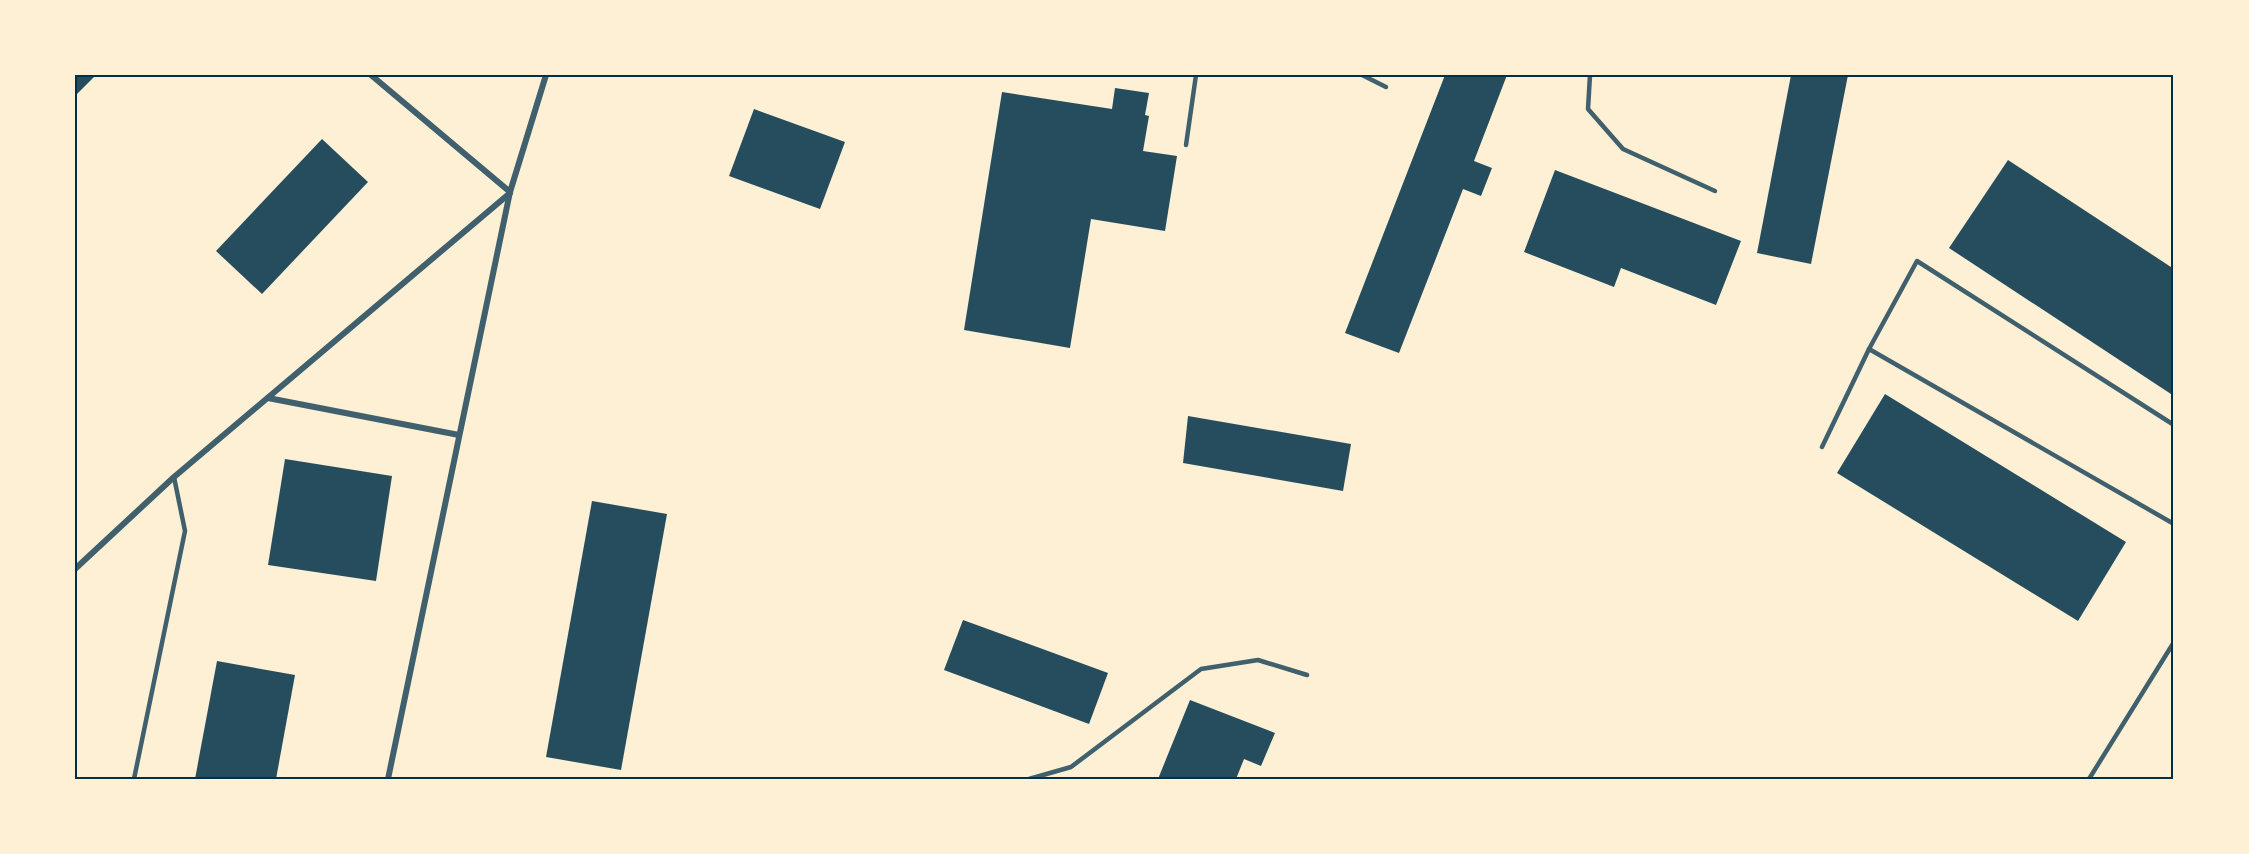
<svg xmlns="http://www.w3.org/2000/svg" width="2249" height="854" font-family="'Nunito Sans',sans-serif">
<style>
.building{fill:#264d5e}
.lines{fill:none;stroke-linecap:round;stroke-linejoin:round}
.service{stroke:#3f606c;stroke-width:4.5}
.minor{stroke:#3f606c;stroke-width:6}
.neatline{fill:none;stroke:#003049;stroke-width:2}
</style>
<rect width="100%" height="100%" fill="#fdf0d5"/>
<!-- building -->
<g class="building">
<polygon points="75,75 96,75 75,96"/>
<polygon points="1445,75 1507,75 1474,161 1492,168 1481,196 1463,189 1399,353 1345,333"/>
<polygon points="1791,75 1848,75 1811,264 1757,253"/>
<polygon points="1115,88 1149,93 1145,115 1149,116 1143,151 1177,156 1165,231 1091,219 1070,348 964,330 1002,92 1112,109"/>
<polygon points="754,109 845,142 820,209 729,176"/>
<polygon points="322,139 368,182 262,294 216,251"/>
<polygon points="2008,160 2174,269 2174,396 1949,248"/>
<polygon points="1555,170 1741,241 1716,305 1621,268 1614,287 1524,252"/>
<polygon points="1885,394 2126,542 2078,621 1837,473"/>
<polygon points="1188,416 1351,444 1343,491 1183,463"/>
<polygon points="285,459 392,476 376,581 268,565"/>
<polygon points="592,501 667,514 621,770 546,757"/>
<polygon points="963,620 1108,673 1089,724 944,670"/>
<polygon points="217,661 295,675 276,779 195,779"/>
<polygon points="1190,700 1275,733 1261,766 1244,759 1236,779 1158,779"/>
</g>
<g class="lines">
<!-- service -->
<g class="service">
<polyline points="1362,75 1386,87"/>
<polyline points="1590,75 1588,109 1623,149 1715,191"/>
<polyline points="1186,145 1196,75"/>
<polyline points="1869,349 2174,524"/>
<polyline points="1822,447 1869,349 1917,261 2174,425"/>
<polyline points="134,779 185,531 174,477"/>
<polyline points="1029,779 1071,767 1201,669 1258,660 1307,675"/>
<polyline points="2089,779 2174,642"/>
</g>
<!-- minor -->
<g class="minor">
<polyline points="371,75 510,192"/>
<polyline points="268,398 459,435"/>
<polyline points="75,569 174,477 510,193"/>
<polyline points="388,779 510,192 546,75"/>
</g>
</g>
<!-- border -->
<rect width="2249" height="854" fill="none" stroke="#fdf0d5" stroke-width="153"/>
<rect x="76" y="76" width="2096" height="702" class="neatline"/>
</svg>
